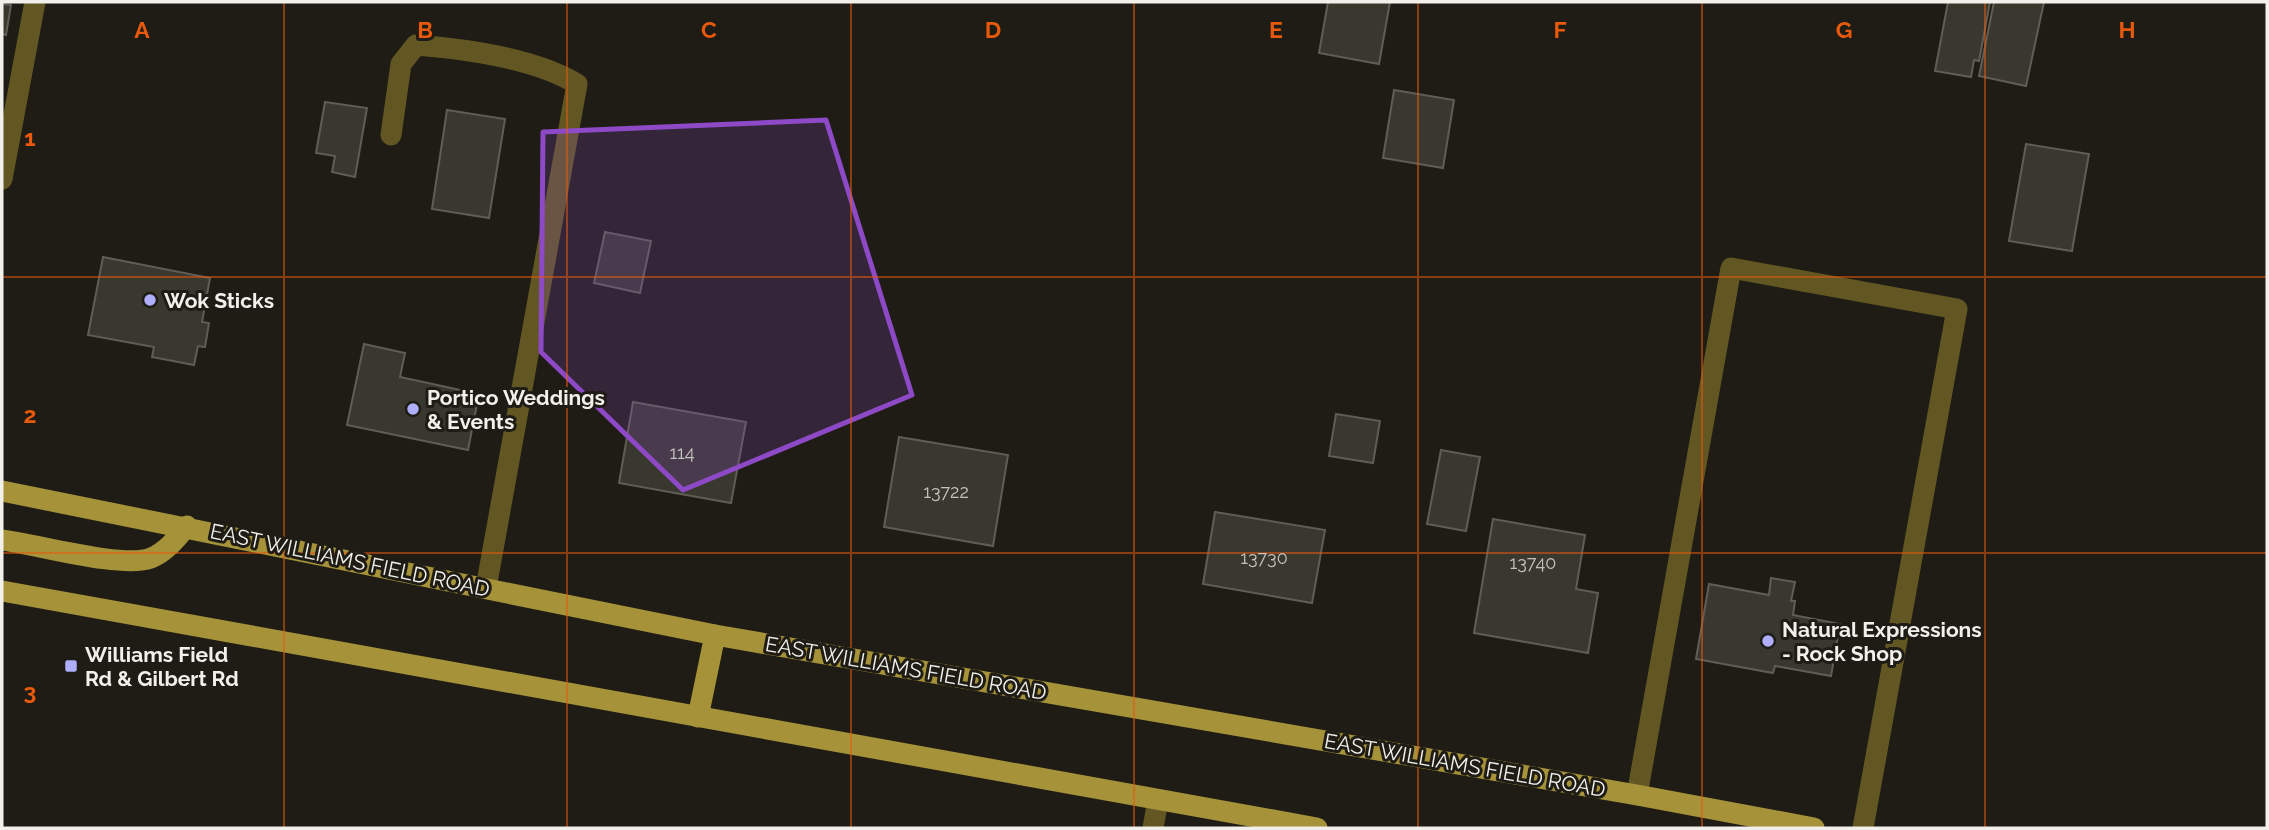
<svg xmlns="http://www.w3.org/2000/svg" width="2269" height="830" font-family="Raleway,sans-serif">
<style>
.building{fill:#39382f;stroke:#5f5d54;stroke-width:2}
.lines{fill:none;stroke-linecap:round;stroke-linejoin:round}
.minor{stroke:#625722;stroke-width:21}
.major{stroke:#a59239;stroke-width:21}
.marked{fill:#8d49c6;fill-opacity:0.2;stroke:#8d49c6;stroke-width:5;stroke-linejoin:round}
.grid{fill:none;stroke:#e8590c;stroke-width:2;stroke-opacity:0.55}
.poi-dot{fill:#aeaefb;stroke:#1e1c15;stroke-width:2.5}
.labels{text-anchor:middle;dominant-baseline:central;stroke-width:6;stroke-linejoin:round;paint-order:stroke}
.number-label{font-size:18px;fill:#c3c2bc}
.poi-label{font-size:21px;font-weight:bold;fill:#f1f0eb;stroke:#1e1c15;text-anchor:start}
.street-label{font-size:21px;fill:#f1f0eb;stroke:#1e1c15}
.grid-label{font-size:23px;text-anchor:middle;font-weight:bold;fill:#e8590c;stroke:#1e1c15;stroke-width:6;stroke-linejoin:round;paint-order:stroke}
</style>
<rect width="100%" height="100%" fill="#1e1c15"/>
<!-- building -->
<g class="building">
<polygon points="1328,2 1390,2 1379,64 1319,53"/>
<polygon points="1948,2 1990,2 1979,61 1974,60 1971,77 1935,71"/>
<polygon points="1994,2 2044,2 2026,86 1979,76"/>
<polygon points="2,4 11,5 6,35 2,34"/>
<polygon points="1394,90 1454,100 1443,168 1383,158"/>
<polygon points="325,102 367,108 355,177 332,172 335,156 316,153"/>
<polygon points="447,110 505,119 489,218 432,209"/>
<polygon points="2026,144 2089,154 2072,251 2009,241"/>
<polygon points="605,232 651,241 640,293 594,283"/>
<polygon points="103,257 210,278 202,322 209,323 205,347 198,346 194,365 152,357 154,347 88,335"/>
<polygon points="364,344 405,353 400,377 479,394 468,450 347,425"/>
<polygon points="633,402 746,422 731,503 619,483"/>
<polygon points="1336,414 1380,421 1373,463 1329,456"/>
<polygon points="899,437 1008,455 993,546 884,527"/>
<polygon points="1441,450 1480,457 1466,531 1427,524"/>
<polygon points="1215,512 1325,530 1312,603 1203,584"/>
<polygon points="1493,519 1585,535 1576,589 1598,593 1588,653 1474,633"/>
<polygon points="1771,578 1795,582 1791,601 1795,601 1793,615 1840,624 1831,676 1775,666 1773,673 1696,659 1709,584 1769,595"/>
</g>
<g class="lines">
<!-- minor -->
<g class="minor">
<path d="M 391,135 L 401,64 L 416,45 C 466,49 534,58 577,84 L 486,588"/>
<polyline points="2,179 35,2"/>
<polyline points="1637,795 1731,268 1957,309 1863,828"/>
<polyline points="1153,828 1158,800"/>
</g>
<!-- major -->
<g class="major">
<polyline points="2,491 715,635 1637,795 1814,828"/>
<path d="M 2,540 C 35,544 123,569 151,558 C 166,552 177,538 187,526"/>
<polyline points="2,591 1317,828"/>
<polyline points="698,717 715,635"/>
</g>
</g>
<!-- marked area -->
<path class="marked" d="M 826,120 L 912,395 L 683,490 L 541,352 L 543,132 Z"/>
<!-- grid -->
<path class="grid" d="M 284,2 L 284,828M 567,2 L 567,828M 851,2 L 851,828M 1134,2 L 1134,828M 1418,2 L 1418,828M 1702,2 L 1702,828M 1985,2 L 1985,828M 2,277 L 2267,277M 2,553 L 2267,553"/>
<!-- markers -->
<g class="poi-dot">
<circle cx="150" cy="300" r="7"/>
<circle cx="413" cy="409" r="7"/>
<circle cx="1768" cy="641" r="7"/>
<rect x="64" y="659" width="14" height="14" rx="3.5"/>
</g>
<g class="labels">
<!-- number labels -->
<g class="number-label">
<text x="682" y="452">114</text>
<text x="946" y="491">13722</text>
<text x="1264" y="557">13730</text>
<text x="1533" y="562">13740</text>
</g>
<!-- poi labels -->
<g class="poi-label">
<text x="164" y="300">Wok Sticks</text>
<text x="427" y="397">Portico Weddings<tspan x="427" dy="24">&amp; Events</tspan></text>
<text x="1782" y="629">Natural Expressions<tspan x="1782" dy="24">- Rock Shop</tspan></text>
<text x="85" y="654">Williams Field<tspan x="85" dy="24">Rd &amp; Gilbert Rd</tspan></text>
</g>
<!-- street labels -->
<g class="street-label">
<text transform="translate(350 560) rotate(12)">EAST WILLIAMS FIELD ROAD</text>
<text transform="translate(906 668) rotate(10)">EAST WILLIAMS FIELD ROAD</text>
<text transform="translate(1465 765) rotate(10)">EAST WILLIAMS FIELD ROAD</text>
</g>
</g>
<g class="grid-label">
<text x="142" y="38">A</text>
<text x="425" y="38">B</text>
<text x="709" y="38">C</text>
<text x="993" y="38">D</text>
<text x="1276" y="38">E</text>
<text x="1560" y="38">F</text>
<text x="1844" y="38">G</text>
<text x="2127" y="38">H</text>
<text x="30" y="146">1</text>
<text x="30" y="423">2</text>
<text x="30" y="700">3</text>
</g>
<!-- border -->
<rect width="2269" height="830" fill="none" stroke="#f1f0eb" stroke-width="7"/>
</svg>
